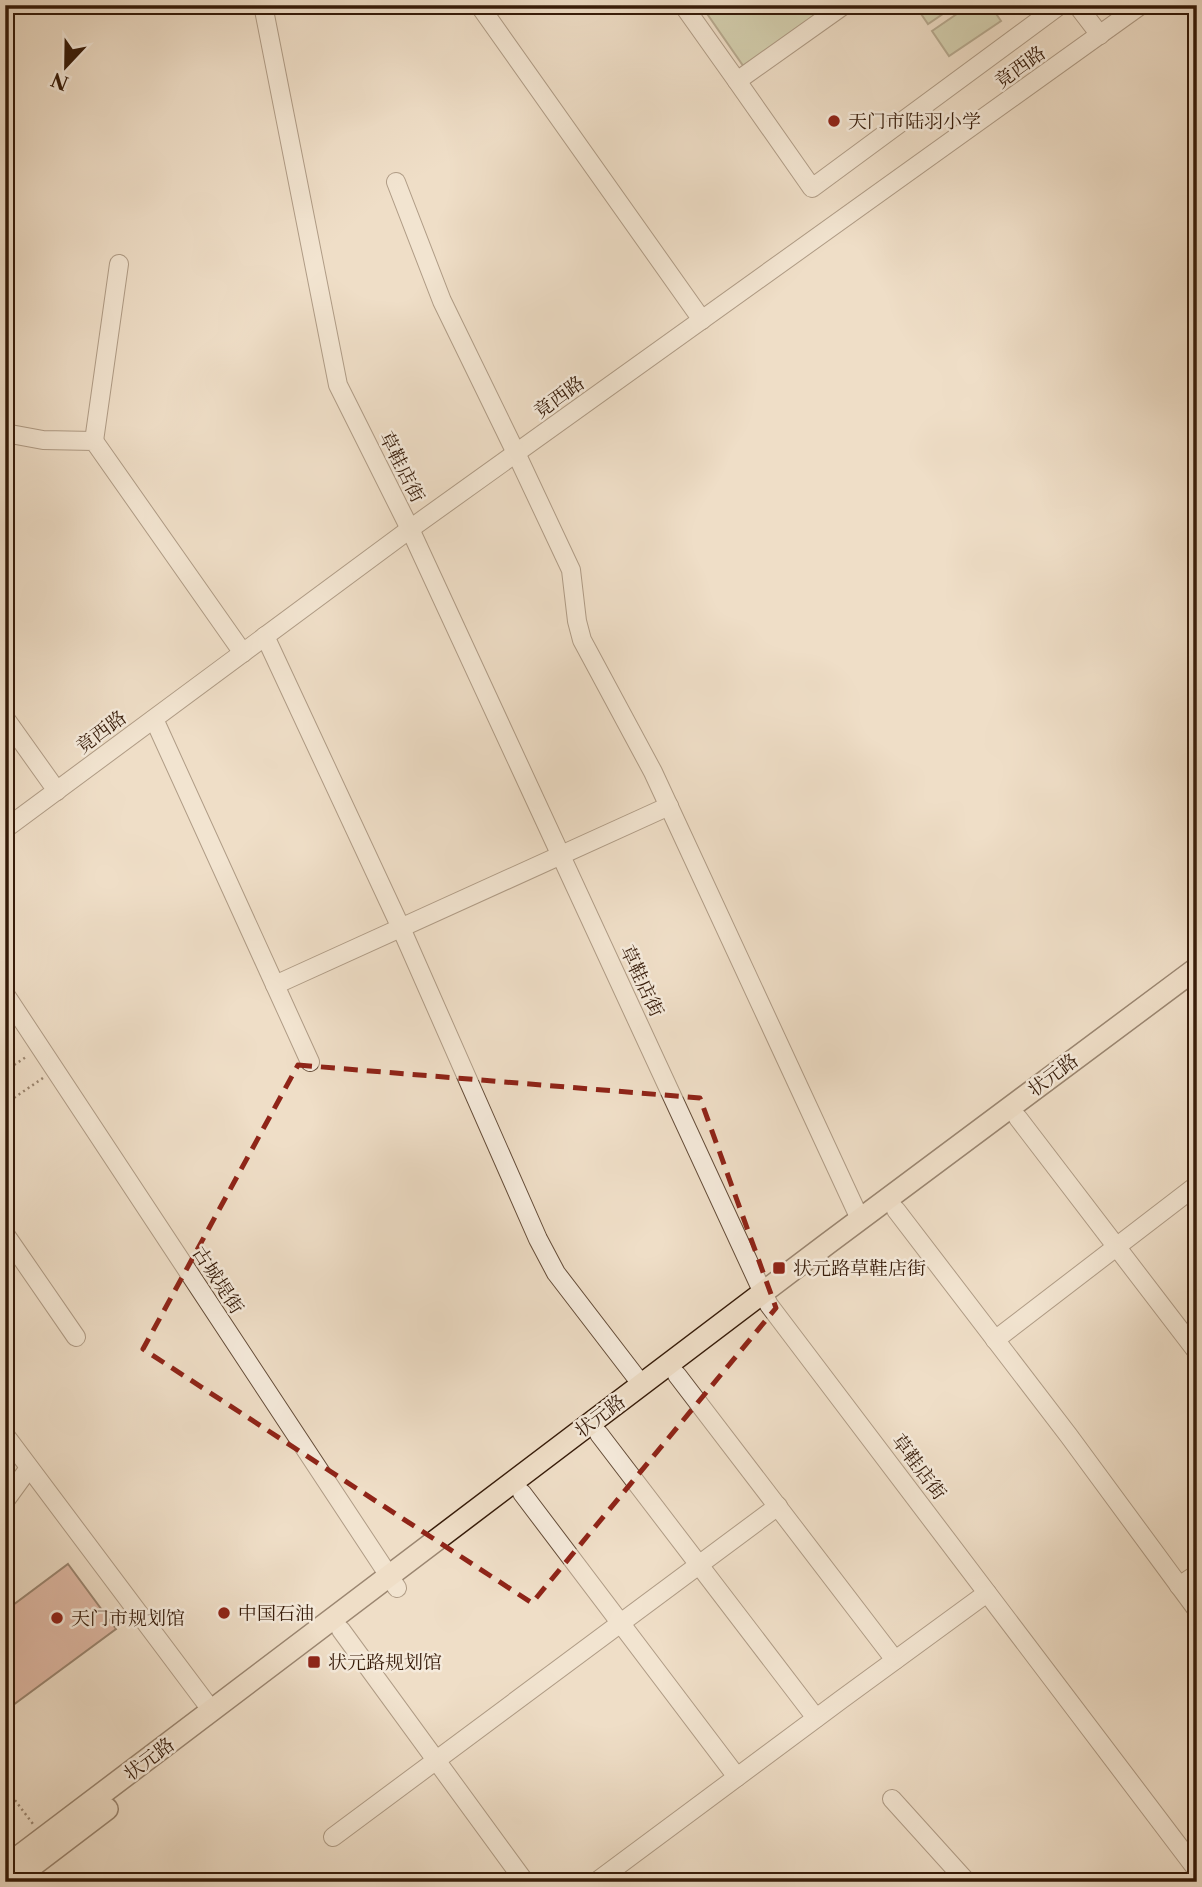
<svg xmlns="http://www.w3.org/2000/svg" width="1202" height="1887" font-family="'Libre Caslon Text','Noto Serif SC',serif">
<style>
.green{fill:#b6c297;stroke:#766e50;stroke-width:2}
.building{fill:#d09080;stroke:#361b09;stroke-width:2}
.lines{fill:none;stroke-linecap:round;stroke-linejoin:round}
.minor-casing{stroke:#644c38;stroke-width:20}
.major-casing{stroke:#361b09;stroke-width:24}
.path{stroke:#361b09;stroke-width:2.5;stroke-dasharray:2 3.5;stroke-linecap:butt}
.minor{stroke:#f5eadb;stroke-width:18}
.major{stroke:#efdec7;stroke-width:21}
.marked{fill:none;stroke:#8f2418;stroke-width:5;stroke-dasharray:14 9;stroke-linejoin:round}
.poi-dot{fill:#8f2418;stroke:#f5eadb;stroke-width:2.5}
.labels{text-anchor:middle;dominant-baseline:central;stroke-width:5;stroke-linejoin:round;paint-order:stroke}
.street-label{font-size:19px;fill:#361b09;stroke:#f5eadb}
.poi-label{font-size:19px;fill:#361b09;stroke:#f5eadb;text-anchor:start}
</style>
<rect width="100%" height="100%" fill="#efdec7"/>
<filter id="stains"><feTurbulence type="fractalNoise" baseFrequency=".00286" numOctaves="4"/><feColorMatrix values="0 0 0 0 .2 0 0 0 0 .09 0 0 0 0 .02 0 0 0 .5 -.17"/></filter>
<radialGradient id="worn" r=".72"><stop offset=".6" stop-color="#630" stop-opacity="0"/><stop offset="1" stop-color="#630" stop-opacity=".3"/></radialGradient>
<!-- green -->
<g class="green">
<polygon points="701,5 829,5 744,67"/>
<polygon points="915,5 956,5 928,24"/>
<polygon points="970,5 990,5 1001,21 949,56 932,31"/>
</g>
<!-- building -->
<polygon class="building" points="68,1564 116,1629 5,1711 5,1611"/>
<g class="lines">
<!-- minor casing -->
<g class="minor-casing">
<g id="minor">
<polyline points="263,5 338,385 410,529 763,1293 769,1305 1197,1870"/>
<polyline points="479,5 702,320"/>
<polyline points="683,5 737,81 844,5"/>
<polyline points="1077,5 1100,35"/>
<polyline points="737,81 812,188 1060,5"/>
<polyline points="396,182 442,301 516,453 571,570 577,621 582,640 653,772 860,1219"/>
<polyline points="5,433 43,440 94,441 243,653"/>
<polyline points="94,441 119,264"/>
<polyline points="265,636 401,928 538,1239 556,1273 642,1385"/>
<polyline points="5,718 57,791"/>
<polyline points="154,719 275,985 669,806"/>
<polyline points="5,829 410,529 1141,5"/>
<polyline points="275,985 310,1062"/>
<polyline points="5,994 397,1588"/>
<polyline points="1018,1118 1197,1352"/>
<polyline points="896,1210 1069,1436 1197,1610"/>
<polyline points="5,1234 76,1337"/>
<polyline points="995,1340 1197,1185"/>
<polyline points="677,1375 895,1660"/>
<polyline points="599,1434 816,1718"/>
<polyline points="5,1435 212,1711"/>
<polyline points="522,1493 737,1777"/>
<polyline points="5,1501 29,1468"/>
<polyline points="1179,1586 1197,1574"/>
<polyline points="341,1630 525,1882"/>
<polyline points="892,1799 967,1882"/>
<polyline points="333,1837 778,1506"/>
<polyline points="596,1882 842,1699 987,1593"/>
</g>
</g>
<!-- major casing -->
<g class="major-casing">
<g id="major">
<polyline points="5,1867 827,1244 1197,968"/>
<polyline points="11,1882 107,1809"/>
</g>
</g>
<!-- path -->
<g class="path">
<polyline points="5,1071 26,1057"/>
<polyline points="5,1104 43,1078"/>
<polyline points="5,1787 33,1824"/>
</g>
<!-- minor -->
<use href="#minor" class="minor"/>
<!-- major -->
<use href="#major" class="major"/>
</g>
<!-- marked area -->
<path d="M0 0H1202V1887H0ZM 298,1065 L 700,1098 L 776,1308 L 532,1603 L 143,1349 Z" fill="#efdec7" fill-opacity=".55" fill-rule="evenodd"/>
<path class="marked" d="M 298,1065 L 700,1098 L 776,1308 L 532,1603 L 143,1349 Z"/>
<!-- markers -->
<g class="poi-dot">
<circle cx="834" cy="121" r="7"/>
<rect x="772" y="1261" width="14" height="14" rx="3.5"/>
<circle cx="224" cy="1613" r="7"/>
<circle cx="57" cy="1618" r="7"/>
<rect x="307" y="1655" width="14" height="14" rx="3.5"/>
</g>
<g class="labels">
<!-- street labels -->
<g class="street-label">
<text transform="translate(1020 67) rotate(-36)">竟西路</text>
<text transform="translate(559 397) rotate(-36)">竟西路</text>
<text transform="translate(402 467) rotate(63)">草鞋店街</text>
<text transform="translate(101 732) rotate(-37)">竟西路</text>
<text transform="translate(642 981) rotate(65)">草鞋店街</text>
<text transform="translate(1053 1075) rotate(-37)">状元路</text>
<text transform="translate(218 1280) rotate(57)">古城堤街</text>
<text transform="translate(600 1416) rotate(-37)">状元路</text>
<text transform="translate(919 1467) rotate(53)">草鞋店街</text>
<text transform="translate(149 1759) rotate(-37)">状元路</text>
</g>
<!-- poi labels -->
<g class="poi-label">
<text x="848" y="121">天门市陆羽小学</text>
<text x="793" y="1268">状元路草鞋店街</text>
<text x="238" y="1613">中国石油</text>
<text x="71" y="1618">天门市规划馆</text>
<text x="328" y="1662">状元路规划馆</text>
</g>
</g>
<!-- margin -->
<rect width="1202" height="1887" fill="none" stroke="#efdec7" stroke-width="28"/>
<rect x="7" y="7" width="1188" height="1873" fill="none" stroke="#361b09" stroke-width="3.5"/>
<rect x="14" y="14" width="1174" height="1859" fill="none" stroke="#361b09" stroke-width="2"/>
<!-- north arrow -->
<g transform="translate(66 66) rotate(202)" stroke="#f5eadb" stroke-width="5" paint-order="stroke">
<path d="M0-5L12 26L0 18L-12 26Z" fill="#361b09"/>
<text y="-10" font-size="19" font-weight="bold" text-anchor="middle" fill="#361b09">N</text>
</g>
<rect width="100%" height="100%" filter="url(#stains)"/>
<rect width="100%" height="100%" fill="url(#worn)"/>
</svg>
